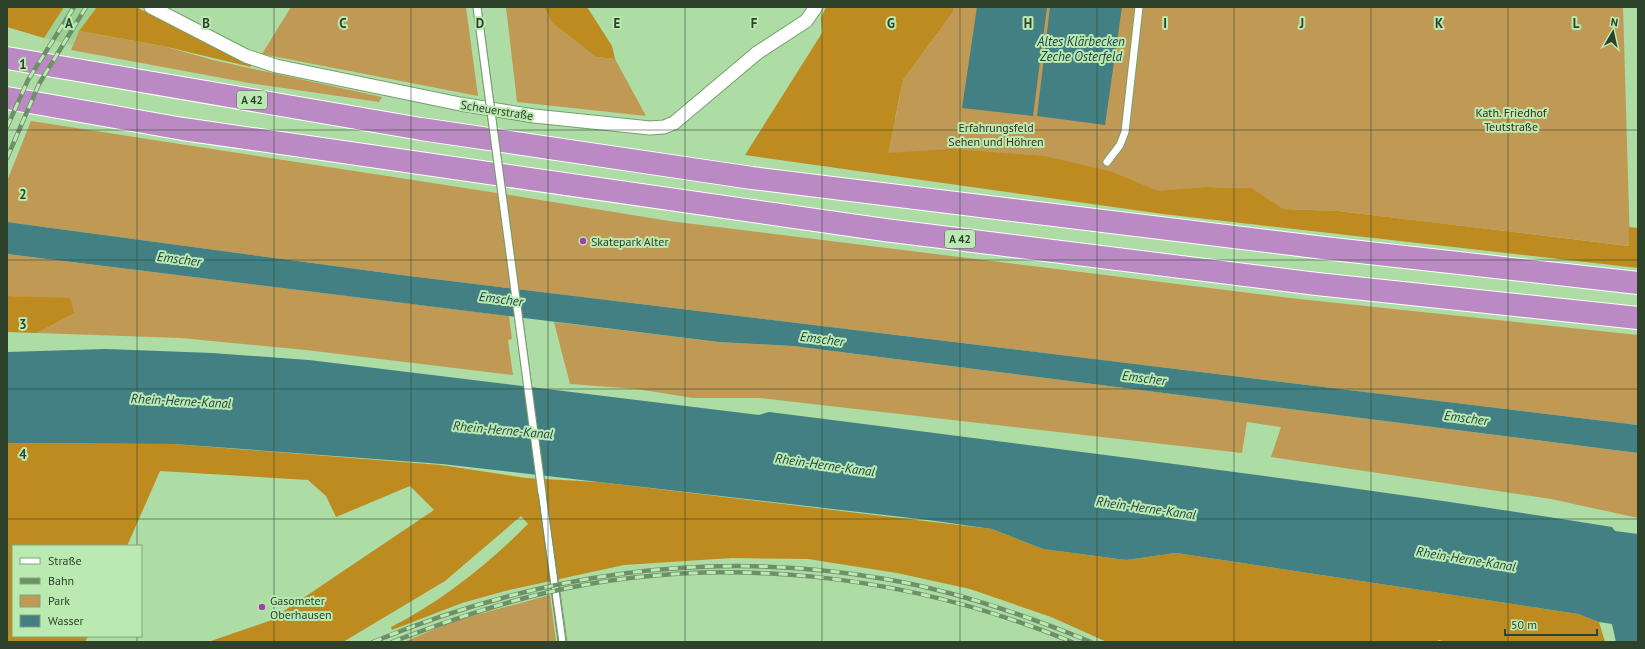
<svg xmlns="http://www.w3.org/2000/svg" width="1645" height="649" font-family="'PT Sans',sans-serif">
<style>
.built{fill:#9dd195}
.green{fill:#c09a54}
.forest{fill:#bd8b20}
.water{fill:#428084}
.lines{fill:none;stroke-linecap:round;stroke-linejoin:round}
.lane-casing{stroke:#74a16c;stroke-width:9}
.street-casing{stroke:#74a16c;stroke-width:15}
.highway-casing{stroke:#fff;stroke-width:24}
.lane{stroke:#fff;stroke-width:7}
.street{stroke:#fff;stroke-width:13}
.highway{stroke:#bb8ac5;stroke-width:22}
.tram{stroke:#6e8f68;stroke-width:1}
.rail-casing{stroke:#6e8f68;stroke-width:4.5}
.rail{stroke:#bae9b1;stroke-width:3;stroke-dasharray:9;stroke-linecap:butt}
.lane-bridge-casing{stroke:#74a16c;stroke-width:9;stroke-linecap:butt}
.lane-bridge{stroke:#fff;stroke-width:7}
.grid{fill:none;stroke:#2e412b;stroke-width:1;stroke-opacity:0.55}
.poi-dot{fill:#9c42ae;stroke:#bae9b1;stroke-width:1.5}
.labels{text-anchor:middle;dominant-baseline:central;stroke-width:4;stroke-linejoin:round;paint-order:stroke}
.shield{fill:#bae9b1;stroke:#587353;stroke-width:1}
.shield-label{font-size:11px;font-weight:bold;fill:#2e412b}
.street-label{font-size:12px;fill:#2e412b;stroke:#bae9b1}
.park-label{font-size:12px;fill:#3c301b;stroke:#bae9b1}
.poi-label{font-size:12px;fill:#2e412b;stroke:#bae9b1;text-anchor:start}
.water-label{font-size:13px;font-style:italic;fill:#1d3d3f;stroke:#bae9b1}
.grid-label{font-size:13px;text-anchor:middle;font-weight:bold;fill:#2e412b;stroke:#bae9b1;stroke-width:4;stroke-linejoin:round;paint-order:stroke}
</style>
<rect width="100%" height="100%" fill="#addca4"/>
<!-- built -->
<polygon class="built" points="64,7 97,7 79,31 72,45 44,38"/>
<!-- green -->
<g class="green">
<polygon points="291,7 466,7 478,96 262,54"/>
<polygon points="506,7 544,7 552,23 596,57 615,59 646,116 517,102"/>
<polygon points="953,7 1623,7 1630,246 1338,211 1284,209 1252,188 1205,187 1158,192 1113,172 850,154 895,120 903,80 953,12"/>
<polygon points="79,31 163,46 213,60 382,97 379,102 249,83 71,50"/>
<polygon points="31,121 516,196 669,221 1290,298 1638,335 1638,425 409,276 7,222 7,181"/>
<polygon points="7,254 509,316 512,339 508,340 513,375 306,350 181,338 37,333 75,313 70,299 7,296"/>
<polygon points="554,322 719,342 793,346 1638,453 1638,518 1551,499 1271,457 1281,427 1247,422 1242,453 760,398 693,398 637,389 570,384"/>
<polygon points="550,595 556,642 404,642 454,621"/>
</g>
<!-- forest -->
<g class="forest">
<polygon points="7,7 64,7 44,38 7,27"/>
<polygon points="97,7 136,7 250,64 251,67 163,46 79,31"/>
<polygon points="544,7 587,7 612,46 615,59 596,57 552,23"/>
<polygon points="826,7 953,7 953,12 903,80 888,153 951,149 1044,156 1113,172 1158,191 1205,187 1252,188 1284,209 1338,211 1629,246 1629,227 1638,228 1638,268 1163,214 745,155 822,33 821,18"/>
<polygon points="7,296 70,298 75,313 37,333 7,332"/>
<path d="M 7,443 L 174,444 L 441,465 L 526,478 L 599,482 L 992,529 L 1043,549 L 1126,560 L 1176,553 L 1578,614 L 1599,622 L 1605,642 L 1447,642 L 1438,640 L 1438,642 L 1107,642 L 1051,617 L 970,589 L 897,573 L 808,559 L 732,558 L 624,565 L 505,591 L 462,603 L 392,630 L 391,627 C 442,601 487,565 528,524 L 521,516 L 445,581 L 343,642 L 208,642 L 269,621 L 434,510 L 410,486 L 336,517 L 326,496 L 308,480 L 160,471 L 127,546 L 13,546 L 13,636 L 88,636 L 85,642 L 7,642 Z"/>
</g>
<!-- water -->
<g class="water">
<polygon points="977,7 1047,7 1033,116 962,108"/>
<polygon points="1050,7 1122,7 1105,125 1037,116"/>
<polygon points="7,222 409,276 1638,425 1638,453 793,346 719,342 7,254"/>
<path d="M 106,349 L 212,353 L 309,360 L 759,415 L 769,412 C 1050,448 1332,482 1612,527 L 1615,531 L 1638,534 L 1638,642 L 1616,642 L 1612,624 L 1599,622 L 1578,614 L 1176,553 L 1126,560 L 1043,549 L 992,529 L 928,520 L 442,464 L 174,444 L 7,443 L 7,352 Z"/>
</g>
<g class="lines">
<!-- lane casing -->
<g class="lane-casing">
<g id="lane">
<polyline points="1107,162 1120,145 1125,132 1139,7"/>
<polyline points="542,493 563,642"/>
</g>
</g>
<!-- street casing -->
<g class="street-casing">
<polyline id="street" points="151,7 246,56 276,66 460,104 534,116 650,128 664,127 674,123 757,53 806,21 816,7"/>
</g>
<!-- highway casing -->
<g class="highway-casing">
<g id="highway">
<polyline points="7,58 421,129 752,178 1324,248 1638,283"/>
<polyline points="7,98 183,129 885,230 1317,284 1638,318"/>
</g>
</g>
<!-- lane -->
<use href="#lane" class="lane"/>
<!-- street -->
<use href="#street" class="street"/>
<!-- highway -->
<use href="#highway" class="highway"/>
<!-- tram -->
<g class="tram">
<polyline points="473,7 558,642"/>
<polyline points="481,7 566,642"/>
</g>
<!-- rail casing -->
<g class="rail-casing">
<g id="rail">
<polyline points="7,127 28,80 74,7"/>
<polyline points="7,158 39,84 86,7"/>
<path d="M 373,642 C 538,574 708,548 885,579 C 956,591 1025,615 1091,642"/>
<path d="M 392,642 C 442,623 493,605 545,593 C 721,552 907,574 1072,642"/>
</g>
</g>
<!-- rail -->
<use href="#rail" class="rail"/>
<!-- lane-bridge casing -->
<g class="lane-bridge-casing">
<polyline id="lane-bridge" points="477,7 542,493"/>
</g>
<!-- lane-bridge -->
<use href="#lane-bridge" class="lane-bridge"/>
</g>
<!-- grid -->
<path class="grid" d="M 137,7 L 137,546M 274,7 L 274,642M 411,7 L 411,642M 548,7 L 548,642M 685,7 L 685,642M 822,7 L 822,642M 960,7 L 960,642M 1097,7 L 1097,642M 1234,7 L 1234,642M 1371,7 L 1371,642M 1508,7 L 1508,642M 7,130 L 1638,130M 7,260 L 1638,260M 7,389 L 1638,389M 7,519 L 1638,519M 137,636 L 137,642"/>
<!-- markers -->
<g class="poi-dot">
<circle cx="583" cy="241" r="4"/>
<circle cx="262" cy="607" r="4"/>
</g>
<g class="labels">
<!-- shield labels -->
<g class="shield">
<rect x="237" y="91" width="30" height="18" rx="3"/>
<rect x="945" y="230" width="30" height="18" rx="3"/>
</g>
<g class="shield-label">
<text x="252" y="100">A 42</text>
<text x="960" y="239">A 42</text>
</g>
<!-- street labels -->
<g class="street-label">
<text transform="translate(497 110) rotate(9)">Scheuerstraße</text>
</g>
<!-- park labels -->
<g class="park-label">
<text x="1511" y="112">Kath. Friedhof<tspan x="1511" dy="14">Teutstraße</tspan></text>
<text x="996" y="127">Erfahrungsfeld<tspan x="996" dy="14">Sehen und Höhren</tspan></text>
</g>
<!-- poi labels -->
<g class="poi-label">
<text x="591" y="241">Skatepark Alter</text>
<text x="270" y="600">Gasometer<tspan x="270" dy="14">Oberhausen</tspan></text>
</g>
<!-- water labels -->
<g class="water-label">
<text x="1081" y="41">Altes Klärbecken<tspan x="1081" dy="15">Zeche Osterfeld</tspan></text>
<text transform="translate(179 259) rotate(7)">Emscher</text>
<text transform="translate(501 299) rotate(7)">Emscher</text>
<text transform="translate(822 339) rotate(7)">Emscher</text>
<text transform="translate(1144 378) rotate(7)">Emscher</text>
<text transform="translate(181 401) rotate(3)">Rhein-Herne-Kanal</text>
<text transform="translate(1466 418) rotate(7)">Emscher</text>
<text transform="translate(503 430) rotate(5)">Rhein-Herne-Kanal</text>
<text transform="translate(825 465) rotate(8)">Rhein-Herne-Kanal</text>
<text transform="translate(1146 508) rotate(8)">Rhein-Herne-Kanal</text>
<text transform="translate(1466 559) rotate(9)">Rhein-Herne-Kanal</text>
</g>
</g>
<g class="grid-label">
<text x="69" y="28">A</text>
<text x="206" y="28">B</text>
<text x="343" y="28">C</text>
<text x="480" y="28">D</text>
<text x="617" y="28">E</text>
<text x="754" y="28">F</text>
<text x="891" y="28">G</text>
<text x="1028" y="28">H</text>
<text x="1165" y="28">I</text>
<text x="1302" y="28">J</text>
<text x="1439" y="28">K</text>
<text x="1576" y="28">L</text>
<text x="23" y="69">1</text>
<text x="23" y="199">2</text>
<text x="23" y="329">3</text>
<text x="23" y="459">4</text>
</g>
<!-- border -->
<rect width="1645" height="649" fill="none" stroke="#2e412b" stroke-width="16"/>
<!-- legend -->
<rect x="12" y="545" width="130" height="92" fill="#bae9b1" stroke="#82a67b"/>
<rect x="20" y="558" width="20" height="6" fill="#ffffff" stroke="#82a67b"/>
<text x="48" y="565" font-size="12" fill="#2e412b">Straße</text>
<rect x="20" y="578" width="20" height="6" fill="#6e8f68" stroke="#82a67b"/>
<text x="48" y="585" font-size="12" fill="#2e412b">Bahn</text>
<rect x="20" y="595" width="20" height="12" fill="#c09a54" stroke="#82a67b"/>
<text x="48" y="605" font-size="12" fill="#2e412b">Park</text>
<rect x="20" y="615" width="20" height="12" fill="#428084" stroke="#82a67b"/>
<text x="48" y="625" font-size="12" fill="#2e412b">Wasser</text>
<!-- north arrow -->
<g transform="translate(1613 32) rotate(9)" stroke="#bae9b1" stroke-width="3" paint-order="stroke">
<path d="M0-3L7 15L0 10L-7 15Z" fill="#2e412b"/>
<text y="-6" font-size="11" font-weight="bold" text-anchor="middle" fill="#2e412b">N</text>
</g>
<!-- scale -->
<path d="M1505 629v6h92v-6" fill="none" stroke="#2e412b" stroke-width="2"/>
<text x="1511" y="629" font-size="12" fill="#2e412b" stroke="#bae9b1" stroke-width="3" paint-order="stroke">50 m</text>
</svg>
